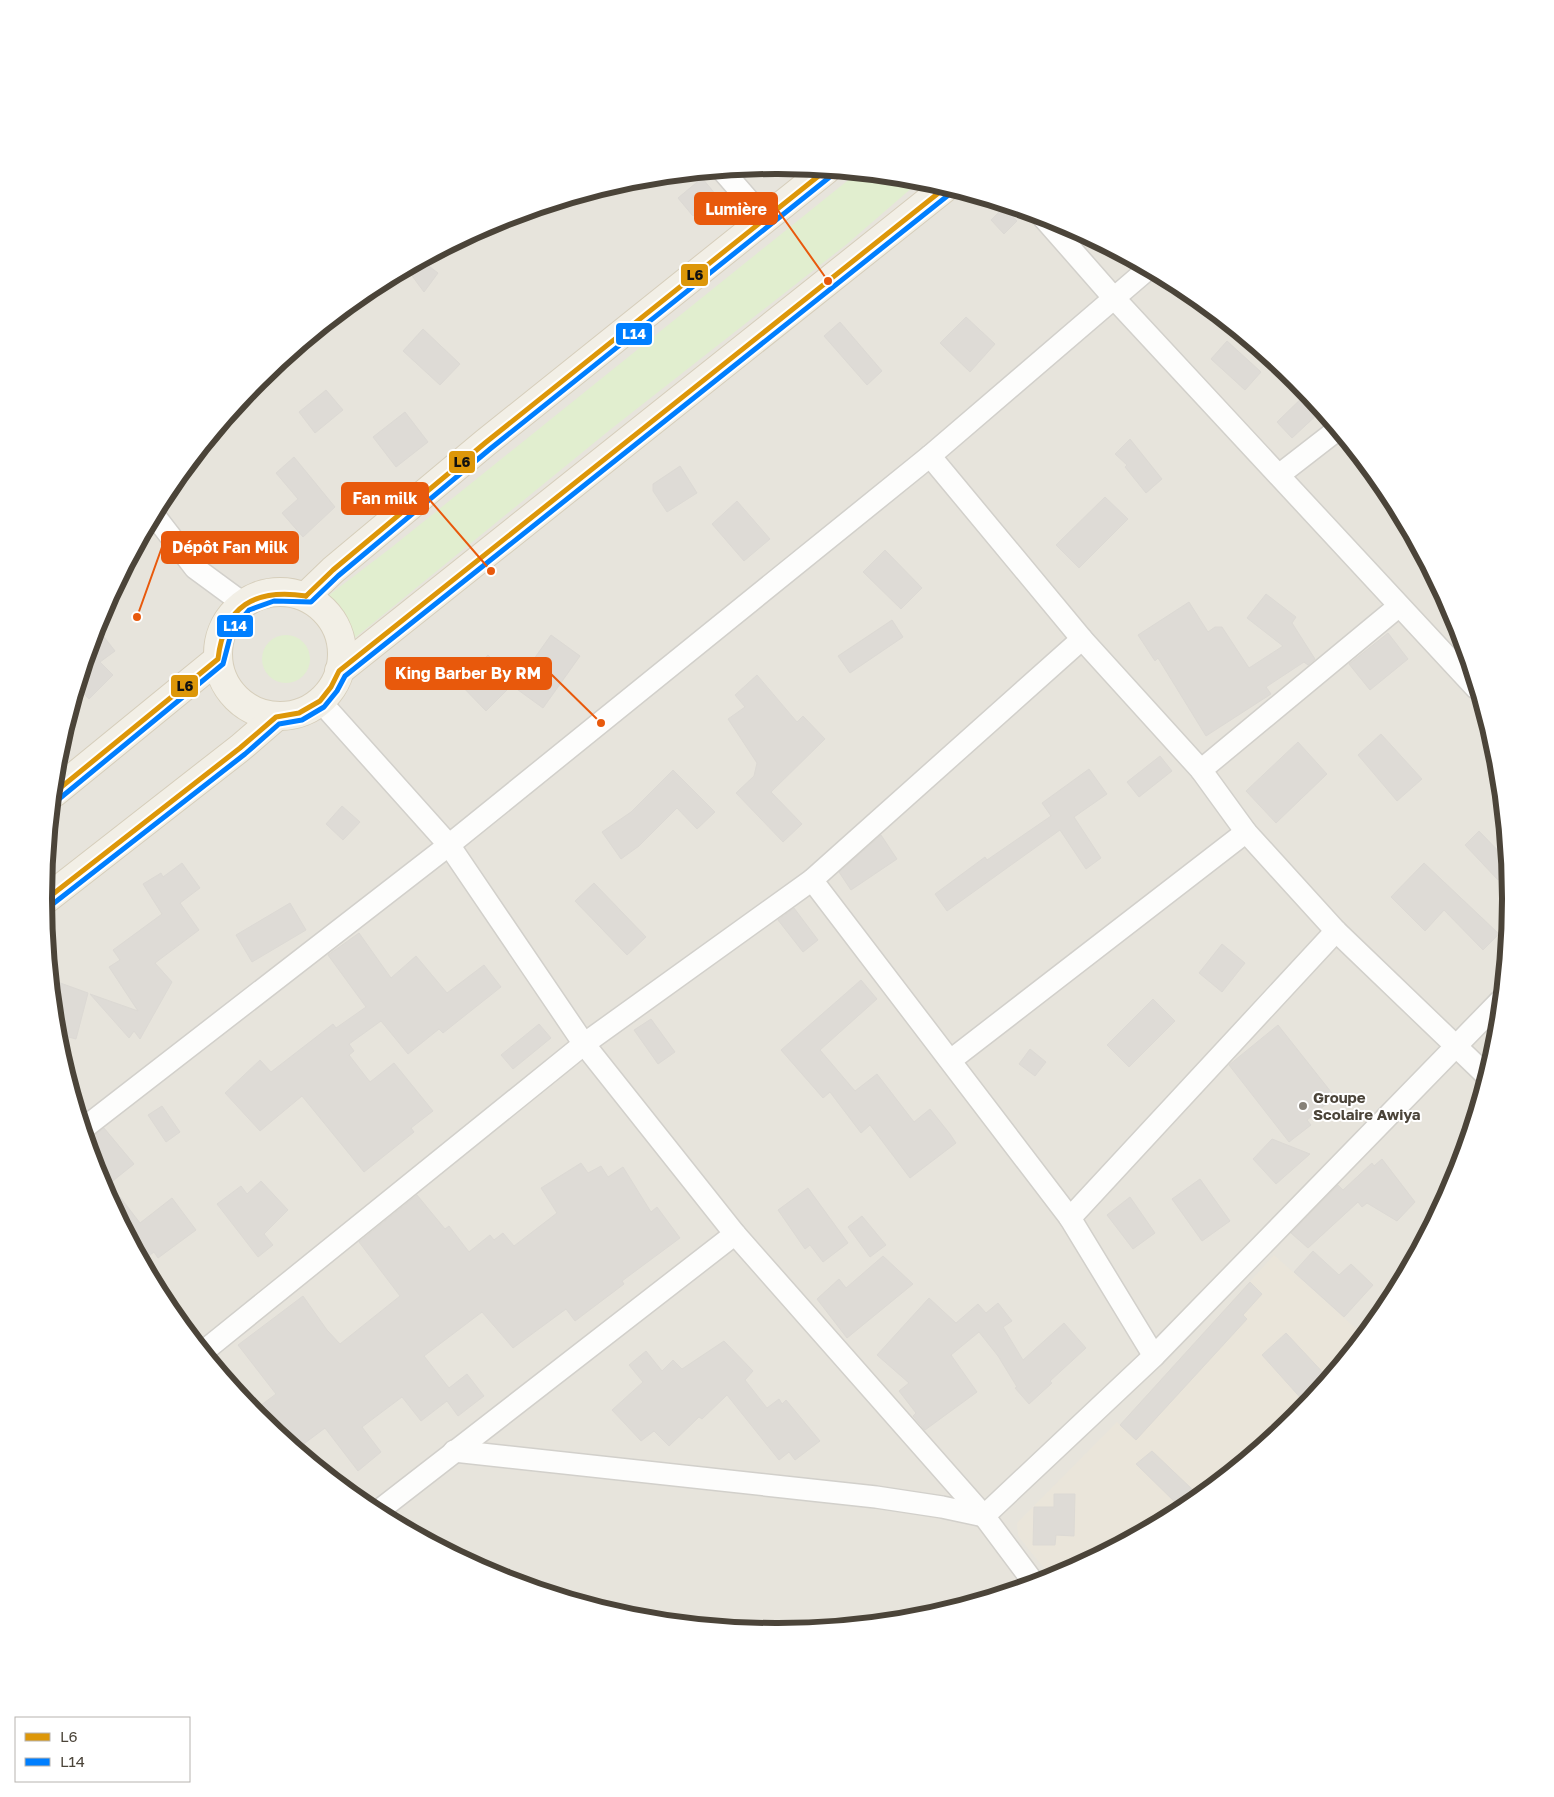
<svg xmlns="http://www.w3.org/2000/svg" width="1554" height="1797" font-family="'Golos Text',sans-serif">
<style>
.residential{fill:#e7e4dc}
.education{fill:#eae5da}
.green{fill:#e1eecf}
.building{fill:#dedbd6;stroke:#dcd9d4}
.lines{fill:none;stroke-linecap:round;stroke-linejoin:round}
.minor-casing{stroke:#d2d0cb;stroke-width:24}
.major-casing{stroke:#d6cebb;stroke-width:30}
.minor{stroke:#fdfdfc;stroke-width:21}
.major{stroke:#f2efe6;stroke-width:28}
.bus-1-casing{stroke:#fff;stroke-width:9}
.bus-2-casing{stroke:#fff;stroke-width:9}
.bus-1{stroke:#dd9709;stroke-width:5}
.bus-2{stroke:#007fff;stroke-width:5}
.poi-dot{fill:#868178;stroke:#fff;stroke-width:2}
.labels{text-anchor:middle;dominant-baseline:central;stroke-width:4;stroke-linejoin:round;paint-order:stroke}
.poi-label{font-size:15px;font-weight:bold;fill:#4b4439;stroke:#fff;text-anchor:start}
.rim{fill:none;stroke:#4b4439;stroke-width:6}
.leader{fill:none;stroke:#e8590c;stroke-width:2}
.callout-dot{fill:#e8590c;stroke:#fff;stroke-width:2}
.callout{fill:#e8590c;stroke:#e8590c;stroke-width:2}
.callout-label{font-size:16px;text-anchor:middle;font-weight:bold;fill:#fff}
.line-badge{stroke:#fff;stroke-width:2}
.badge-label{font-size:14px;text-anchor:middle;font-weight:bold;fill:#fff}
.pale-badge-label{font-size:14px;text-anchor:middle;font-weight:bold;fill:#111}
</style>
<rect width="100%" height="100%" fill="#f4f2ee"/>
<!-- residential -->
<circle class="residential" cx="777" cy="899" r="731"/>
<!-- education -->
<polygon class="education" points="1274,1255 1363,1335 1295,1417 1184,1508 1052,1578 1018,1536 1017,1523 1117,1422 1120,1425"/>
<!-- green -->
<g class="green">
<path d="M 857,173 L 921,180 L 847,244 L 611,429 L 351,641 C 350,619 341,605 320,602 L 392,547 Z"/>
<circle cx="286" cy="659" r="24"/>
</g>
<!-- building -->
<g class="building">
<polygon points="702,178 717,196 693,216 678,198"/>
<polygon points="1004,207 1017,221 1004,234 991,220"/>
<polygon points="422,261 438,273 424,292 407,269"/>
<polygon points="966,317 995,344 970,372 940,343"/>
<polygon points="840,322 882,371 867,385 824,336"/>
<polygon points="423,329 460,364 440,385 403,351"/>
<polygon points="1227,341 1261,372 1245,390 1211,359"/>
<polygon points="326,390 343,410 315,433 299,412"/>
<polygon points="1307,393 1321,411 1292,438 1277,422"/>
<polygon points="405,412 428,442 396,467 373,437"/>
<polygon points="1130,439 1162,479 1146,493 1125,467 1127,465 1115,454"/>
<polygon points="294,457 335,507 303,537 282,513 298,499 276,473"/>
<polygon points="680,466 697,493 667,512 653,491 653,484"/>
<polygon points="1105,497 1128,519 1079,568 1056,545"/>
<polygon points="737,501 770,539 744,561 712,524"/>
<polygon points="885,550 922,588 901,609 863,572"/>
<polygon points="1266,594 1296,617 1292,623 1315,659 1308,665 1304,662 1266,687 1271,694 1206,736 1158,658 1155,661 1138,635 1189,602 1208,632 1215,627 1222,627 1249,668 1283,646 1247,618"/>
<polygon points="892,620 903,637 850,673 838,656"/>
<polygon points="97,628 115,651 100,662 113,675 89,699 78,688"/>
<polygon points="1388,633 1408,659 1370,690 1349,664"/>
<polygon points="551,635 580,656 543,708 514,687"/>
<polygon points="488,655 515,682 486,711 459,683"/>
<polygon points="757,675 797,722 803,716 825,739 771,792 802,824 783,842 736,793 754,776 757,763 728,719 745,707 735,695"/>
<polygon points="1381,734 1422,779 1397,801 1358,755"/>
<polygon points="1298,742 1327,774 1276,823 1246,791"/>
<polygon points="1160,756 1172,771 1139,797 1127,782"/>
<polygon points="1089,769 1107,794 1074,817 1101,858 1086,869 1060,830 947,911 935,894 985,857 987,860 1051,816 1042,803"/>
<polygon points="673,770 715,812 697,829 677,808 639,846 621,859 602,832 631,812"/>
<polygon points="342,806 360,822 343,840 326,824"/>
<polygon points="1479,831 1506,859 1508,871 1498,880 1465,845"/>
<polygon points="881,835 897,859 851,890 839,872"/>
<polygon points="182,863 200,888 180,903 199,930 155,963 172,982 140,1039 134,1031 129,1038 90,994 138,1011 109,967 120,960 113,950 162,914 143,884 161,873 163,877"/>
<polygon points="1424,863 1499,934 1483,950 1444,910 1425,931 1391,897"/>
<polygon points="594,883 646,937 627,955 575,901"/>
<polygon points="290,903 306,930 252,962 236,935"/>
<polygon points="794,908 818,940 803,952 778,920"/>
<polygon points="359,933 391,978 416,956 447,993 484,965 501,987 443,1033 439,1029 408,1054 381,1021 349,1044 354,1051 349,1055 370,1082 394,1063 433,1111 411,1128 414,1132 364,1172 302,1096 260,1131 225,1093 260,1060 271,1072 333,1024 336,1028 366,1007 328,955"/>
<polygon points="1222,944 1245,963 1222,992 1199,973"/>
<polygon points="52,980 88,993 76,1039 57,1034"/>
<polygon points="861,980 877,999 820,1050 855,1091 877,1074 914,1122 930,1109 950,1134 956,1143 910,1178 870,1125 861,1133 830,1092 823,1098 781,1050"/>
<polygon points="1153,999 1175,1021 1129,1067 1107,1045"/>
<polygon points="651,1019 675,1052 658,1064 634,1030"/>
<polygon points="539,1024 551,1038 513,1069 501,1055"/>
<polygon points="1278,1025 1335,1097 1307,1120 1311,1125 1289,1142 1229,1065"/>
<polygon points="1030,1049 1046,1062 1035,1076 1019,1064"/>
<polygon points="162,1106 180,1132 166,1142 148,1115"/>
<polygon points="104,1128 134,1164 104,1188 88,1140"/>
<polygon points="1272,1139 1310,1154 1276,1184 1253,1159"/>
<polygon points="1382,1159 1415,1202 1397,1221 1367,1203 1362,1207 1358,1202 1308,1248 1291,1233 1338,1185 1343,1190 1372,1163 1374,1166"/>
<polygon points="581,1163 588,1173 601,1166 608,1177 623,1167 651,1212 657,1207 680,1238 622,1281 624,1284 575,1321 566,1309 513,1348 482,1312 424,1356 449,1388 467,1374 484,1396 458,1416 447,1401 421,1421 402,1397 362,1427 381,1452 358,1471 325,1428 297,1449 253,1411 276,1394 238,1345 303,1296 327,1330 340,1344 400,1296 359,1242 417,1195 445,1229 449,1226 469,1252 490,1235 494,1240 503,1233 514,1246 557,1213 541,1188"/>
<polygon points="1200,1179 1230,1221 1202,1241 1172,1199"/>
<polygon points="261,1181 288,1210 264,1234 273,1245 258,1257 217,1204 241,1186 247,1194"/>
<polygon points="808,1188 848,1243 823,1262 810,1245 805,1249 778,1210"/>
<polygon points="120,1197 140,1223 172,1198 196,1230 158,1258 154,1252 143,1260 112,1202"/>
<polygon points="1130,1197 1155,1233 1133,1249 1107,1215"/>
<polygon points="862,1216 886,1245 870,1257 848,1227"/>
<polygon points="1313,1251 1339,1275 1351,1264 1373,1285 1344,1317 1294,1272"/>
<polygon points="883,1256 913,1284 847,1338 817,1299 839,1279 846,1288"/>
<polygon points="1250,1282 1262,1294 1243,1315 1247,1319 1136,1440 1120,1425"/>
<polygon points="929,1298 956,1323 978,1304 986,1313 998,1303 1012,1321 1003,1327 1023,1360 1064,1323 1086,1348 1050,1381 1052,1383 1029,1404 1015,1388 1017,1387 998,1356 979,1332 951,1355 977,1392 925,1430 913,1416 916,1413 899,1391 909,1383 877,1355"/>
<polygon points="1286,1333 1328,1378 1306,1404 1262,1355"/>
<polygon points="724,1341 753,1371 745,1380 767,1408 779,1399 782,1404 786,1400 820,1441 795,1460 789,1452 779,1460 727,1395 702,1419 699,1417 669,1446 654,1431 641,1441 612,1410 643,1382 629,1365 646,1351 662,1371 673,1360 682,1369"/>
<polygon points="1152,1451 1194,1491 1178,1505 1136,1464"/>
<polygon points="1054,1494 1075,1494 1074,1536 1056,1535 1055,1545 1033,1545 1034,1507 1054,1507"/>
</g>
<g class="lines">
<!-- minor casing -->
<g class="minor-casing">
<g id="minor">
<polyline points="723,171 764,218"/>
<polyline points="1042,216 1113,297 1476,688"/>
<polyline points="930,456 1082,639 1201,770 1246,832 1336,931 1486,1075"/>
<polyline points="1279,475 1337,430"/>
<polyline points="154,515 195,568 244,604"/>
<polyline points="320,701 449,845 584,1044 735,1234 984,1516 1034,1583"/>
<polyline points="1201,770 1399,606"/>
<polyline points="812,880 1070,1218 1154,1356"/>
<polyline points="951,1060 1246,832"/>
<polyline points="84,1128 449,845 930,456 1148,269"/>
<polyline points="1070,1218 1336,931"/>
<polyline points="204,1351 584,1044 812,880 1082,639"/>
<polyline points="454,1451 876,1497 942,1507 984,1516"/>
<polyline points="377,1512 735,1234"/>
<polyline points="984,1516 1154,1356 1500,1001"/>
</g>
</g>
<!-- major casing -->
<g class="major-casing">
<g id="major">
<circle cx="280" cy="654" r="62"/>
<polyline points="306,596 333,570 485,443 826,170"/>
<polyline points="339,671 946,187"/>
<polyline points="54,793 218,659"/>
<polyline points="44,901 240,748 276,717"/>
</g>
</g>
<!-- minor -->
<use href="#minor" class="minor"/>
<!-- major -->
<use href="#major" class="major"/>
<!-- bus-1 casing -->
<g class="bus-1-casing">
<g id="bus-1">
<polyline points="306,596 333,570 485,443 826,170"/>
<path d="M 54,793 L 218,659 C 224,606 255,588 306,596"/>
<polyline points="44,901 240,748 276,717 299,713 320,701 331,687 339,671 946,187"/>
</g>
</g>
<!-- bus-2 casing -->
<g class="bus-2-casing">
<g id="bus-2">
<polyline points="59,799 223,664 232,630 249,610 274,601 311,602 338,576 490,449 831,176"/>
<polyline points="49,907 245,754 279,724 302,720 324,707 337,691 345,676 951,193"/>
</g>
</g>
<!-- bus-1 -->
<use href="#bus-1" class="bus-1"/>
<!-- bus-2 -->
<use href="#bus-2" class="bus-2"/>
</g>
<!-- markers -->
<circle class="poi-dot" cx="1303" cy="1106" r="5"/>
<g class="labels">
<!-- poi labels -->
<g class="poi-label">
<text x="1313" y="1097">Groupe<tspan x="1313" dy="17">Scolaire Awiya</tspan></text>
</g>
</g>
<!-- crop -->
<path d="M0 0H1554V1797H0ZM776 174H778A724 724 0 0 1 1502 898V899A724 724 0 0 1 778 1623H776A724 724 0 0 1 52 899V898A724 724 0 0 1 776 174Z" fill="#fff" fill-rule="evenodd"/>
<path class="rim" d="M776 174H778A724 724 0 0 1 1502 898V899A724 724 0 0 1 778 1623H776A724 724 0 0 1 52 899V898A724 724 0 0 1 776 174Z"/>
<!-- callouts -->
<path class="leader" d="M828 281L777 209M491 571L428 498M137 617L162 547M601 723L551 674"/>
<g class="callout-dot">
<circle cx="828" cy="281" r="5"/>
<circle cx="491" cy="571" r="5"/>
<circle cx="137" cy="617" r="5"/>
<circle cx="601" cy="723" r="5"/>
</g>
<g class="callout">
<rect x="695" y="193" width="82" height="31" rx="5"/>
<rect x="342" y="483" width="86" height="31" rx="5"/>
<rect x="162" y="532" width="136" height="31" rx="5"/>
<rect x="386" y="658" width="165" height="31" rx="5"/>
</g>
<g class="callout-label">
<text x="736" y="215">Lumière</text>
<text x="385" y="504">Fan milk</text>
<text x="230" y="553">Dépôt Fan Milk</text>
<text x="468" y="679">King Barber By RM</text>
</g>
<g class="line-badge">
<rect x="680" y="263" width="29" height="24" rx="5" fill="#dd9709"/>
<rect x="615" y="322" width="38" height="24" rx="5" fill="#007fff"/>
<rect x="448" y="450" width="28" height="24" rx="5" fill="#dd9709"/>
<rect x="216" y="614" width="38" height="24" rx="5" fill="#007fff"/>
<rect x="170" y="674" width="29" height="24" rx="5" fill="#dd9709"/>
</g>
<g class="badge-label">
<text x="634" y="339">L14</text>
<text x="235" y="631">L14</text>
</g>
<g class="pale-badge-label">
<text x="695" y="280">L6</text>
<text x="462" y="467">L6</text>
<text x="185" y="691">L6</text>
</g>
<!-- legend -->
<rect x="15" y="1717" width="175" height="65" fill="#ffffff" stroke="#b7b4b0"/>
<rect x="25" y="1733" width="25" height="8" fill="#dd9709" stroke="#b7b4b0"/>
<text x="60" y="1742" font-size="15" fill="#4b4439">L6</text>
<rect x="25" y="1758" width="25" height="8" fill="#007fff" stroke="#b7b4b0"/>
<text x="60" y="1767" font-size="15" fill="#4b4439">L14</text>
</svg>
